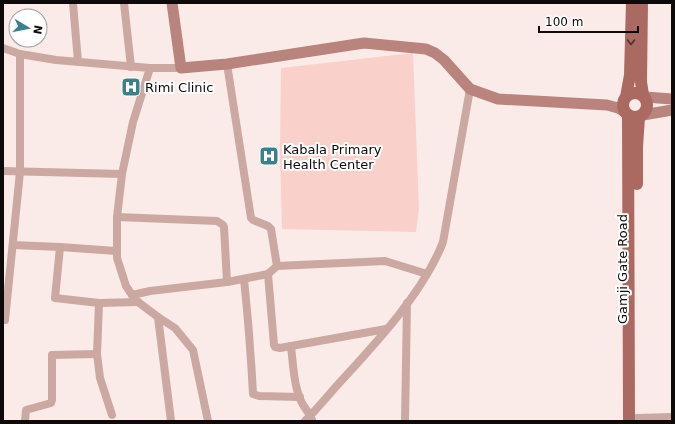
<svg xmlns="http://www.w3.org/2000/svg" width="675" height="424" font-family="'DejaVu Sans',sans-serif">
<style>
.green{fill:#f9d0ca}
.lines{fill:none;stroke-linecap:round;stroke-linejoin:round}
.street{stroke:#cca8a2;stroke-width:8}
.secondary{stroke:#b9847d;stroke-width:11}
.primary{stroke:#aa6a62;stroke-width:12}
.oneway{stroke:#4d302d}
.labels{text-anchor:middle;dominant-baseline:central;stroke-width:4;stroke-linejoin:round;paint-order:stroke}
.poi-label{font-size:13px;fill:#0f0a0a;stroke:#fff;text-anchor:start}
.street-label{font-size:13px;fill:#0f0a0a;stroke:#fff}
</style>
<rect width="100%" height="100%" fill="#faebe9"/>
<!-- green -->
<polygon class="green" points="413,53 419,209 416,232 282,229 280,152 281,68"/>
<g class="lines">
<!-- street -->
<g class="street">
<polyline points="73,3 78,62"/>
<polyline points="124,3 131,67"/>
<polyline points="3,48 20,54 56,60 150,68 181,68"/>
<polyline points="227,64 251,218 253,220 268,226 271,229 277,266"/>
<polyline points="150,68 133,122 122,174 117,217 117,258 126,286 132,295 138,302 158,317 175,328 193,350 208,421"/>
<polyline points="3,171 122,174"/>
<polyline points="117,217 217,221 223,225 224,227 227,282"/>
<polyline points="13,245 60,247 116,251"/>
<polyline points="60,247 55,298 99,303 138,302"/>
<polyline points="268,274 274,345 275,347 280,348 386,329"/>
<path d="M 244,279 C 248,317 251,356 253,394 L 259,396 L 300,397"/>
<polyline points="132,295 150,291 227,282 268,274 277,266 385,261 427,274"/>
<polyline points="99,303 97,354 100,378 112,415"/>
<polyline points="158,317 171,421"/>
<polyline points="5,320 20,172 20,54"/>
<path d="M 291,346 C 293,364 294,386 301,401 C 304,408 310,413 312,420"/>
<polyline points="637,418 672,417"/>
<polyline points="25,421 26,410 51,403 52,400 52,355 97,354"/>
<path d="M 305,421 C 318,408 330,393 342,380 C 378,341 424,291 443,242 L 470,89"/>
<polyline points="405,421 407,303"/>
</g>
<!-- secondary -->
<g class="secondary">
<polyline points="172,3 181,68 227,64 364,43 426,49 435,53 444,60 470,89 498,99 607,105 618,108 625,112"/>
<polyline points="645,97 672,99"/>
<polyline points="643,115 672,110"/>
</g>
<!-- primary -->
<g class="primary">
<polyline points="642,3 641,82 643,95"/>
<circle cx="635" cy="105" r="12"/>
<polyline points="626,97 630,75 632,3"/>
<polyline points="628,115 629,421"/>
<polyline points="637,184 637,147 639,117"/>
</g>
</g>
<!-- one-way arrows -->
<defs><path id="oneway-chevron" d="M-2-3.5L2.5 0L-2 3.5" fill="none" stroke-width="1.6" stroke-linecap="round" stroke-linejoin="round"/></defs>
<use class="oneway" href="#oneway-chevron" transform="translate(631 42) rotate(91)"/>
<!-- icons -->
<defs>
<g id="hospital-square" transform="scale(1)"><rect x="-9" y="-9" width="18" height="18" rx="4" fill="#3b808d" stroke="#fff"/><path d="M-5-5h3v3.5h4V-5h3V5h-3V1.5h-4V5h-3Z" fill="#fff"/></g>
</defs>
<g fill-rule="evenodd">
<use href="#hospital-square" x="131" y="87"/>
<use href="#hospital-square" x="269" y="156"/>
</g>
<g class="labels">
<!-- poi labels -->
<g class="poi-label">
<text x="145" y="87">Rimi Clinic</text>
<text x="283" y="149">Kabala Primary<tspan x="283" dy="15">Health Center</tspan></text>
</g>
<!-- street labels -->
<g class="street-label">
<text transform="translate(622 269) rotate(-90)">Gamji Gate Road</text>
</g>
</g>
<!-- border -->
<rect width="675" height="424" fill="none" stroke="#0f0a0a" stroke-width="8"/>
<!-- north arrow -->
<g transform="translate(28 28) rotate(100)"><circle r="19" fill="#ffffff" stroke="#9f9d9d"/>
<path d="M0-3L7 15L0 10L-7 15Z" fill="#3b808d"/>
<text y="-6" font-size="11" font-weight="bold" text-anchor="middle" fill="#0f0a0a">N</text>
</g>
<!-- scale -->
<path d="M539 26v6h99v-6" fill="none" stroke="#0f0a0a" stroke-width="2"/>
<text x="545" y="26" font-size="12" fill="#0f0a0a" stroke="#ffffff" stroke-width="3" paint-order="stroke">100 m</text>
</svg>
